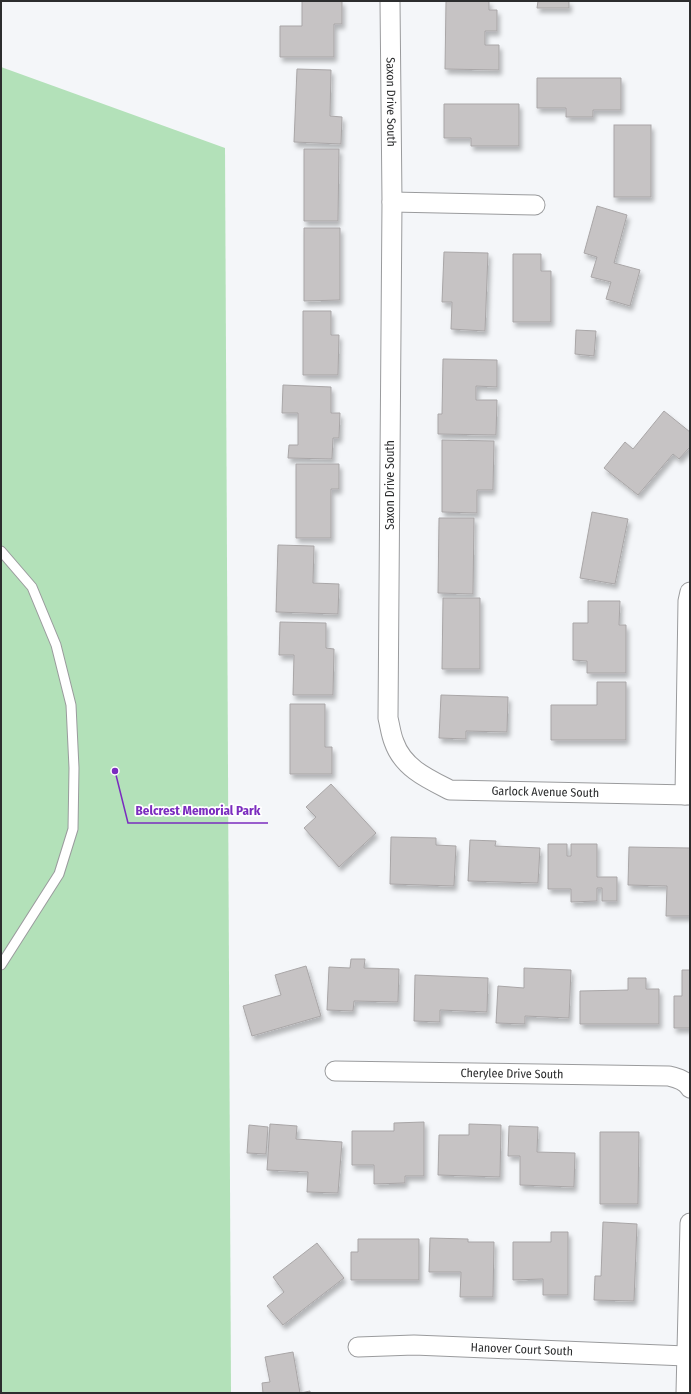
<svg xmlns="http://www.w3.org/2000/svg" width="691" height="1394" font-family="'Fira Sans Condensed',sans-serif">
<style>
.green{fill:#b3e1b9}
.building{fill:#c6c3c4;stroke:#a9a6a7;filter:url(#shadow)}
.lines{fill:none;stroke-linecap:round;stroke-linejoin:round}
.lane-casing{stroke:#9a9b9d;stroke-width:11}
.street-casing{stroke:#9a9b9d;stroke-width:21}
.lane{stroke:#fff;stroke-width:9}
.street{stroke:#fff;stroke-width:19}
.labels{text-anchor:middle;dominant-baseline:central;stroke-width:3.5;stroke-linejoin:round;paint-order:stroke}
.street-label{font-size:12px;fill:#2c2d2e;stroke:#fff}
.leader{fill:none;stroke:#7b2cbf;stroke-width:1.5}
.callout-dot{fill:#7b2cbf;stroke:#fff;stroke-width:1.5}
.callout-label{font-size:13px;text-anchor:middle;font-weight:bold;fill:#7b2cbf;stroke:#fff;stroke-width:3.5;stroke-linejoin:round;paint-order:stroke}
</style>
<defs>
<filter id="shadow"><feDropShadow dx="2.5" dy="4.5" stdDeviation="2" flood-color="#0004"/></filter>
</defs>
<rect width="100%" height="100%" fill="#f4f6f9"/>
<!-- green -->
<polygon class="green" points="1,67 225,148 231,1393 1,1393"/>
<!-- building -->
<g class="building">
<polygon points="302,1 342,1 342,24 334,24 334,57 280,57 280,26 302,26"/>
<polygon points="446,1 489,1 489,10 497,10 497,31 485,31 485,45 499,45 499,70 445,69"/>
<polygon points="538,1 569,1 569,8 537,8"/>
<polygon points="297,69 331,70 330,116 342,117 341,144 294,142"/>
<polygon points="537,78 621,78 621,110 593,110 593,117 566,117 566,108 537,108"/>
<polygon points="444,104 519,104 519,146 471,146 471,138 444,138"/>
<rect x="614" y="125" width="37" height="72"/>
<polygon points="304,149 339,149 338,221 304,221"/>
<polygon points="597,206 627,215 614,263 640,270 630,306 606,299 611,282 591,277 597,257 584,253"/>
<polygon points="304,228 340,228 340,300 304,301"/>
<polygon points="444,252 488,253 485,331 451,329 452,302 442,302"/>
<polygon points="513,254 541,254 541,271 551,271 551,322 513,322"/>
<polygon points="303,311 331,311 331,335 339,335 338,375 303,375"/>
<polygon points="576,330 596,331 594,356 575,354"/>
<polygon points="443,359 497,360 497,387 476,386 476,400 497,400 496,435 438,434 438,414 442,414"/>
<polygon points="283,385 331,387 331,413 340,413 339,438 333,438 332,459 288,458 289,445 298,445 298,413 282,413"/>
<polygon points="664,411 690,432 690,447 679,459 673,454 638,495 604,468 625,442 633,449"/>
<polygon points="442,440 494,441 493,490 477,490 477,513 442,512"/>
<polygon points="296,464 339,464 339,489 331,489 331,538 296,538"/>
<polygon points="592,512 628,519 615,584 580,578"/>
<polygon points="439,518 474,518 473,594 438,593"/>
<polygon points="278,545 314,546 313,583 339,584 338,614 276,612"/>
<polygon points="443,598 480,598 480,669 442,669"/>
<polygon points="588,601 620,601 619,625 626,625 626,673 587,673 587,661 573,660 573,623 588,623"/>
<polygon points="280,622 326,623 326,648 334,649 333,695 293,695 294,655 279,655"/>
<polygon points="597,682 626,682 626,740 551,740 551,705 597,705"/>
<polygon points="441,695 508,697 507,732 466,731 466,739 439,738"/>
<polygon points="290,704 325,704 325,747 332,747 332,774 290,774"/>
<polygon points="331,784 376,833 339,867 304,828 316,817 306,807"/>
<polygon points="391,837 436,838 436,845 456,846 454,886 390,884"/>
<polygon points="470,840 496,841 495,846 540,848 538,883 468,881"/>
<polygon points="548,844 567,844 567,856 571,856 571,844 597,844 597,877 617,877 617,901 602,901 602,888 597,888 597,901 571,902 571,889 548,889"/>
<polygon points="629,847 690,848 690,916 666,916 667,886 628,885"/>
<polygon points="351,959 365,959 364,968 399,969 398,1002 354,1001 353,1011 327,1010 329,967 350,968"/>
<polygon points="306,966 321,1016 252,1036 243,1006 281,995 275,975"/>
<polygon points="524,968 571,970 569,1018 525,1016 525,1024 496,1023 498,986 524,988"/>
<polygon points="682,970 690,970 690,1028 674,1028 674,996 682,996"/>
<polygon points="415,975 488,978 487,1012 440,1010 440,1022 414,1021"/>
<polygon points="628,978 646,978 646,989 659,989 659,1024 580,1024 580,991 628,990"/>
<polygon points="424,1122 424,1176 405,1176 405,1183 374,1184 374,1165 352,1165 352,1131 394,1131 394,1123"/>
<polygon points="270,1124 297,1126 296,1139 342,1142 338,1193 307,1192 308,1172 267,1170"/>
<polygon points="469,1124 501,1125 500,1177 438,1175 439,1135 469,1135"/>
<polygon points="249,1125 268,1127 266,1154 247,1153"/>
<polygon points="509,1126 538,1127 537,1152 575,1153 574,1187 520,1185 520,1156 508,1156"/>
<polygon points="600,1132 639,1132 638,1204 600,1204"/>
<polygon points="603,1222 637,1224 634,1301 594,1300 595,1276 601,1276"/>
<polygon points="551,1232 568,1232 568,1295 543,1295 543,1279 513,1280 513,1242 551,1242"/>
<polygon points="430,1238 468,1239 468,1242 494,1242 493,1297 460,1297 461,1272 429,1272"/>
<polygon points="358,1239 419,1239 419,1280 351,1280 351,1252 358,1252"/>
<polygon points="317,1243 344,1278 283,1325 267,1306 284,1292 273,1277"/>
<polygon points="293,1352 300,1393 310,1391 310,1393 263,1393 262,1383 270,1382 265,1357"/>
</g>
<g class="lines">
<!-- lane casing -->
<g class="lane-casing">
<polyline id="lane" points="1,551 32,587 56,645 71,705 74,768 73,829 59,874 1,965"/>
</g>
<!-- street casing -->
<g class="street-casing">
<g id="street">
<path id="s1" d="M 390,1 L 392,202 L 388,718 C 390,726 391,735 394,742 C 403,768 428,779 450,790 L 690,795"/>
<polyline points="392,202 535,205"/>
<polyline points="685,795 688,601 690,592"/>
<path id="s2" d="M 335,1071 L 669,1076 C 677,1078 686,1080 690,1088"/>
<path id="s3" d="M 358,1347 L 414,1345 L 686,1356"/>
<polyline points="686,1393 690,1223"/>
</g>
</g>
<!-- lane -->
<use href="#lane" class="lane"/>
<!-- street -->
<use href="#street" class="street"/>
</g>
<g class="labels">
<!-- street labels -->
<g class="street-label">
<text stroke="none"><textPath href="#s1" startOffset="101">Saxon Drive South</textPath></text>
<text transform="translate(390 485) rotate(-90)">Saxon Drive South</text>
<text stroke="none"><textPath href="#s1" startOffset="913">Garlock Avenue South</textPath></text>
<text stroke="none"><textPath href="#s2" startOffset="177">Cherylee Drive South</textPath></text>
<text stroke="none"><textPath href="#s3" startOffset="164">Hanover Court South</textPath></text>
</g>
</g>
<!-- callouts -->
<path class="leader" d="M115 771L128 823H268"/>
<circle class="callout-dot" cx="115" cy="771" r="4"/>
<g class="callout-label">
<text x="198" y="815">Belcrest Memorial Park</text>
</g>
<!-- border -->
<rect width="691" height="1394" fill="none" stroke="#2c2d2e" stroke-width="4"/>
</svg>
